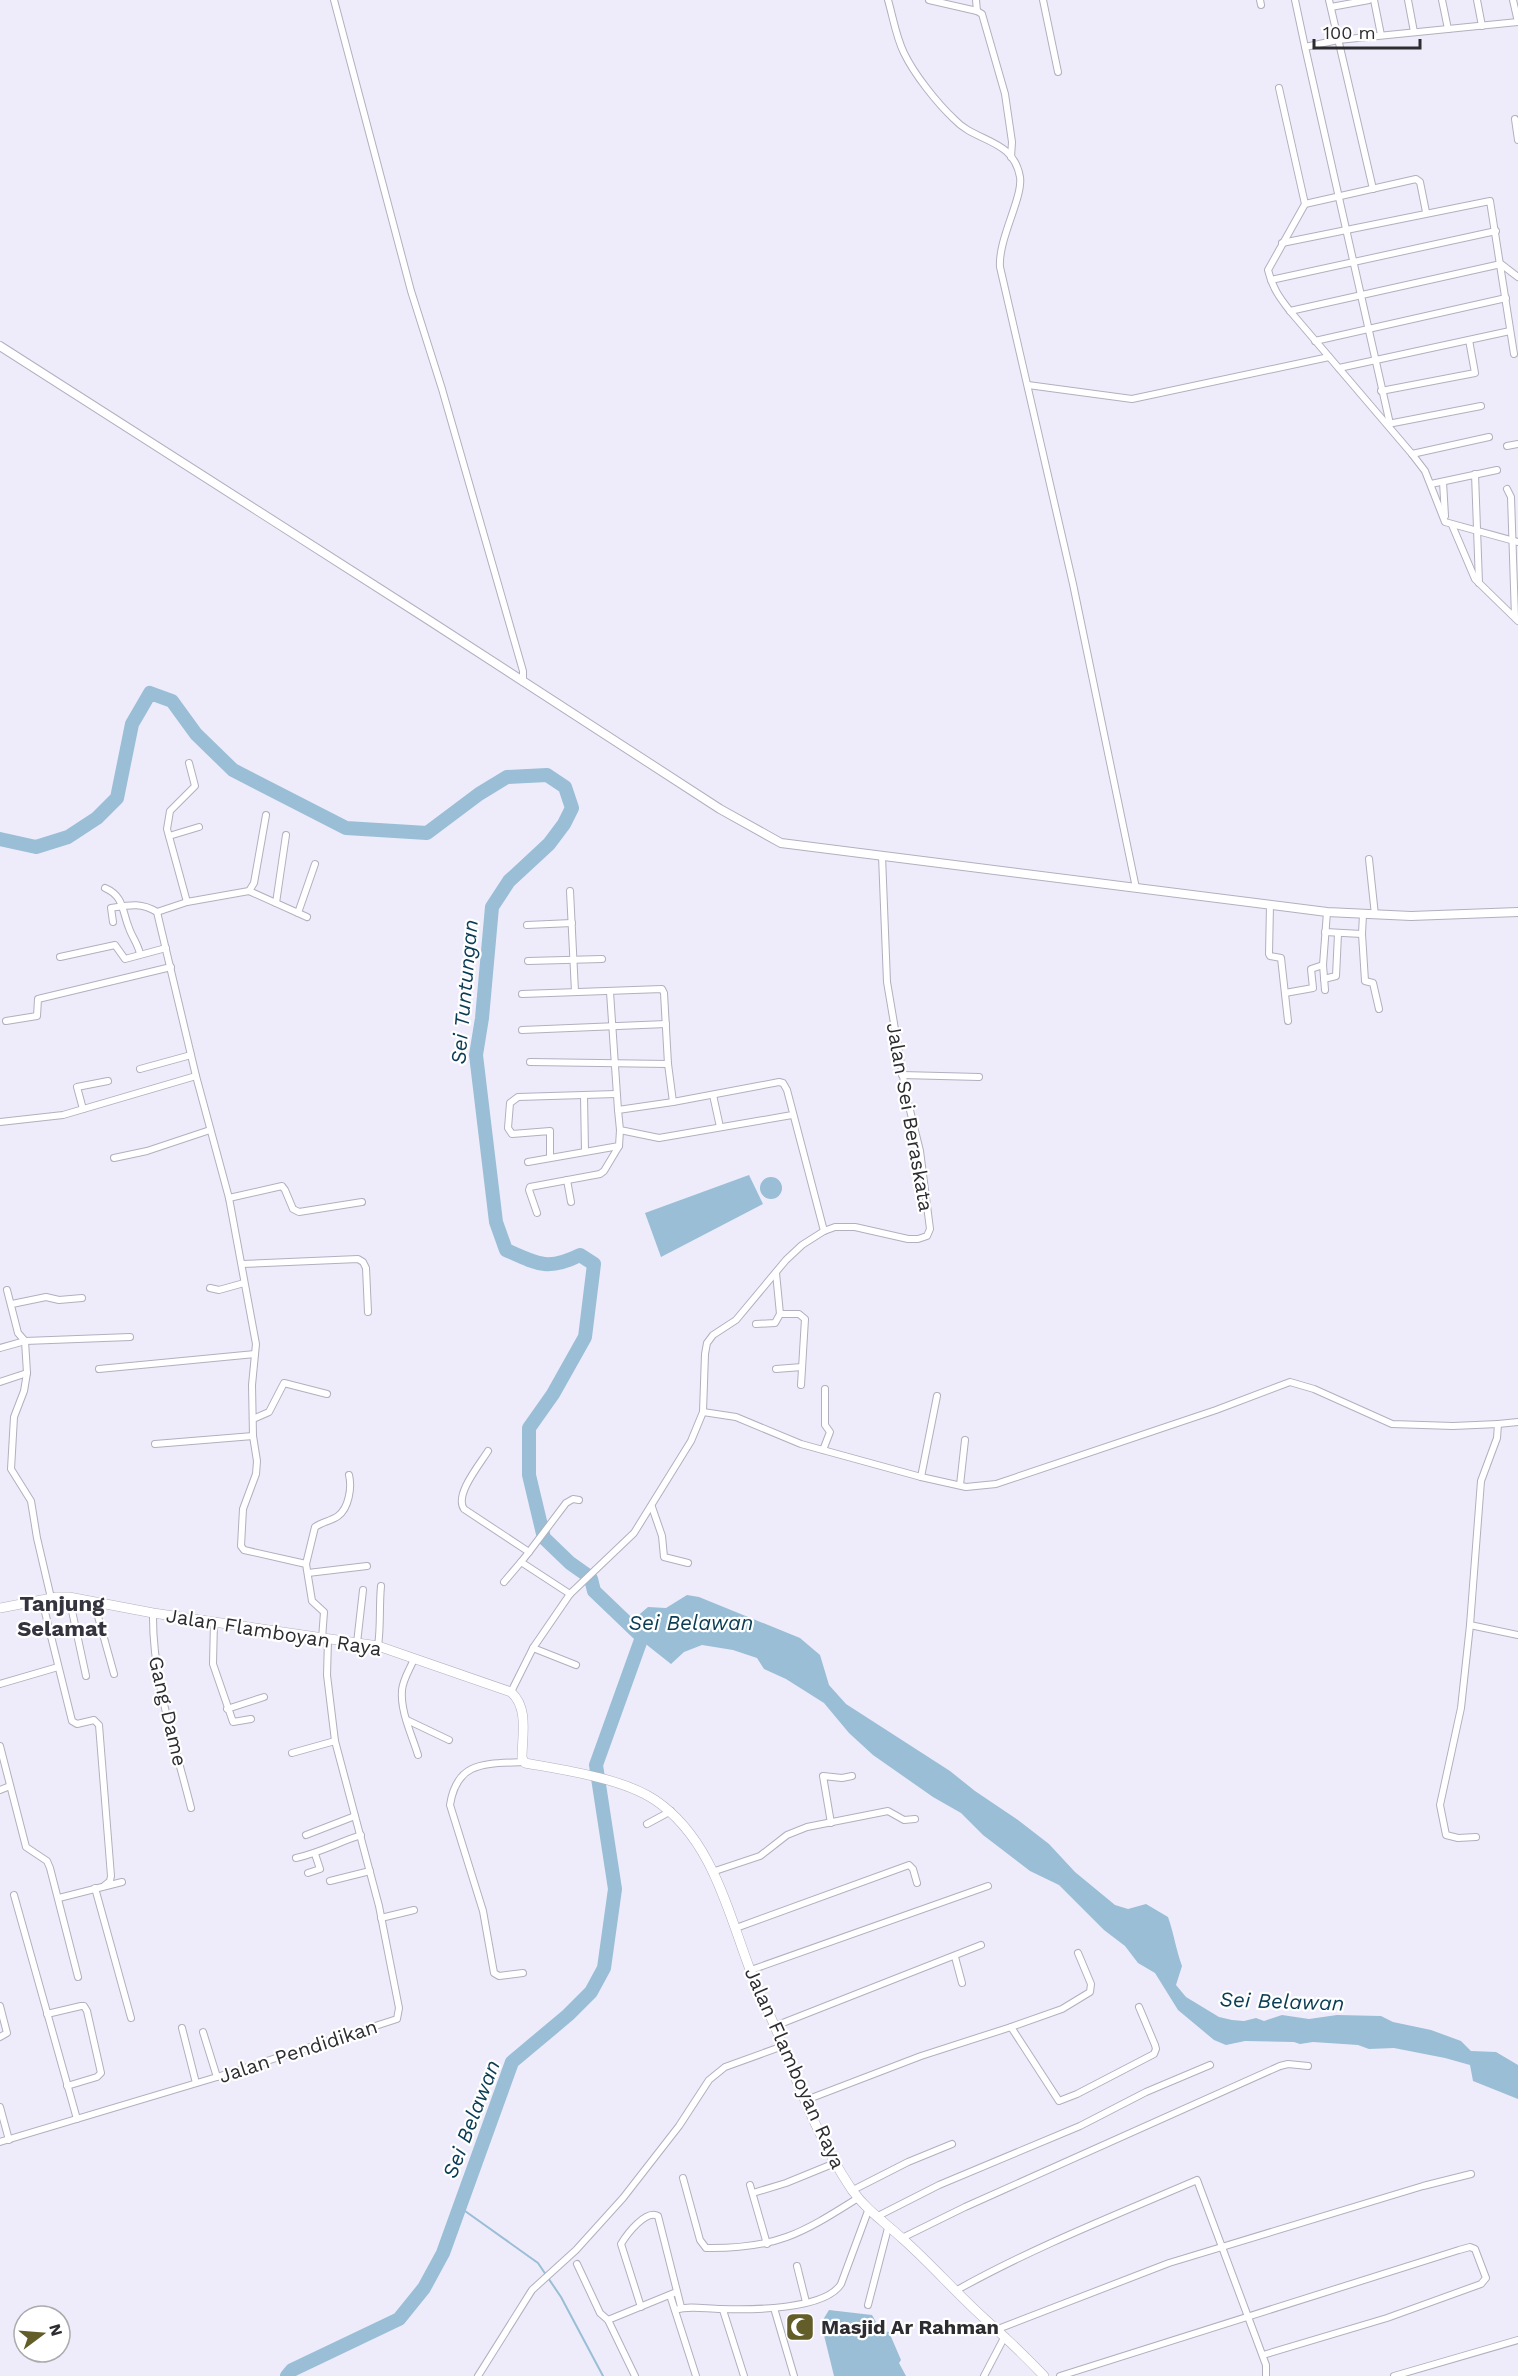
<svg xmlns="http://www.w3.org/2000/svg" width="1518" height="2376" font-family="'Work Sans',sans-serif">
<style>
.water{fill:#99bed5}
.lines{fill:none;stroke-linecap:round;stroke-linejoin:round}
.stream{stroke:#99bed5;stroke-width:2}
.river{stroke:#99bed5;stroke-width:14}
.minor-casing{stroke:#b1b0be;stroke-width:8}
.secondary-casing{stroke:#b1b0be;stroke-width:10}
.primary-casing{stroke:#b1b0be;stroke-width:10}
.minor{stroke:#fff;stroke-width:6}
.secondary{stroke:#fff;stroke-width:8}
.primary{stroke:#fff;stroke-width:9}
.labels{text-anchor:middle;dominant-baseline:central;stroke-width:4.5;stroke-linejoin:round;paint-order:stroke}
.street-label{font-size:20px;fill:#2c2c31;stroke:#fff}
.poi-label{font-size:20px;font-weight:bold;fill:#2c2c31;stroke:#fff;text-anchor:start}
.water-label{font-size:21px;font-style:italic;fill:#093c54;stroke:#fff}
.quarter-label{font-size:22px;font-weight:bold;fill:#34333e;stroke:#fff}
</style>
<rect width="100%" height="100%" fill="#eeecfb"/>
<!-- water -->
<g class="water">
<polygon points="749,1175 763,1204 661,1257 645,1213"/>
<circle cx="771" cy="1188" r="11"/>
<path d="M 687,1595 L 699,1597 L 800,1638 L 820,1655 L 829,1685 L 846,1704 L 950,1771 L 975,1791 L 1018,1820 L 1049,1844 L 1075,1872 L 1115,1905 L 1128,1909 L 1146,1904 L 1168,1917 C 1174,1934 1176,1950 1182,1966 L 1176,1985 L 1186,1997 L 1219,2017 L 1232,2020 L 1244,2021 L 1256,2018 L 1264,2021 L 1282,2015 L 1309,2019 L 1337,2015 L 1381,2016 L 1393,2022 L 1431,2030 L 1461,2041 L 1471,2051 L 1496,2052 L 1518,2065 L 1518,2099 L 1473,2081 L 1470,2065 L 1445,2058 L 1394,2048 L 1369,2049 L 1358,2045 L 1313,2042 L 1300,2044 L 1294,2042 L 1245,2041 L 1226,2045 L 1214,2040 L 1178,2010 L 1155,1973 L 1138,1963 L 1125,1946 L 1104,1930 L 1059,1885 L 1030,1871 L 983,1835 L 961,1813 L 933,1797 L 873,1755 L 849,1733 L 824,1703 L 786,1679 L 764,1669 L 757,1658 L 733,1650 L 702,1645 L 684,1652 L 671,1664 L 628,1630 L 634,1619 L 648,1607 L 666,1608 Z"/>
<polygon points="829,2310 872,2315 881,2331 889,2332 901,2360 899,2363 906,2376 834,2376 821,2323"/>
</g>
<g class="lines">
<!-- stream -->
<polyline class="stream" points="458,2206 538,2263 561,2297 603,2376"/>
<!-- river -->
<g class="river">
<path d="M 0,839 L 36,847 L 68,837 L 97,818 L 117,798 L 132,724 L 150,693 L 172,701 L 196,734 L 233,770 L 346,828 L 427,833 L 479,794 L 507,777 L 547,775 L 565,787 L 572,808 L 564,824 L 549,844 L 509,881 L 492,907 L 482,1018 L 476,1055 L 496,1222 L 506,1250 C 537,1264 548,1271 580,1255 L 594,1264 L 585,1337 L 553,1394 L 529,1428 L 529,1475 L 544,1538 L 570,1563 L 587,1575 L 591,1579 L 594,1591 L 641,1636"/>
<polyline points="287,2376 292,2370 399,2319 424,2288 443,2253 512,2062 568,2015 591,1992 604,1968 615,1889 596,1765 642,1637 655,1631"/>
</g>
<!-- minor casing -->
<g class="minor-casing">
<g id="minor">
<polyline points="334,0 411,291 442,389 523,671 523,682"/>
<path d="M 888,0 C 893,17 896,37 904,53 C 914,74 937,103 954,119 C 976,143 1013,138 1020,177 C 1023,198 998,239 1000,267 L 1073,584 L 1136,888"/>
<polyline points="929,0 977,11 982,14 1005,94 1012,142 1011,157"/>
<polyline points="976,0 977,11"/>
<polyline points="1043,0 1058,72"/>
<polyline points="1260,0 1261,5"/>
<polyline points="1295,0 1305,47"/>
<polyline points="1329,0 1373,189"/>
<polyline points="1374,0 1381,35"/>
<polyline points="1408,0 1414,32"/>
<polyline points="1442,0 1448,29"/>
<polyline points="1477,0 1482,26"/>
<polyline points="1513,0 1518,22"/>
<polyline points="1331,7 1369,0"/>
<polyline points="1279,88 1305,204"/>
<polyline points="1515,119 1518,140"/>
<path d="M 1426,212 L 1420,182 L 1416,179 L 1305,204 L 1268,270 C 1272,287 1279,297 1290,311 L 1412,454 L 1425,471 L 1445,522 L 1518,542"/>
<polyline points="1282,243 1490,201 1514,354"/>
<polyline points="1271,280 1496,231"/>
<polyline points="1290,311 1501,264 1518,277"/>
<polyline points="1315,341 1506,298"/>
<polyline points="1339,368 1510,331"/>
<polyline points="1028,385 1132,399 1329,357"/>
<polyline points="1381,391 1475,373 1469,340"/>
<polyline points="1388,424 1481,406"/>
<polyline points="1390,424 1305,47 1338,40 1518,22"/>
<polyline points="1507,446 1518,444"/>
<polyline points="1412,454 1489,437"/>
<polyline points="1475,474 1479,583"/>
<polyline points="1443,482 1445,516"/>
<polyline points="1431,484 1497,470"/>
<polyline points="1507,489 1511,497 1515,617"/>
<polyline points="1452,525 1475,579 1518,621"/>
<polyline points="169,836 199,827"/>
<polyline points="1369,859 1375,915"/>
<path d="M 105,888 C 124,896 122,911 129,928 C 132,937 138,944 140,954"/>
<polyline points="249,891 307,917"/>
<polyline points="570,891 575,992"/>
<polyline points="187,902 167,829 170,811 195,786 189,763"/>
<polyline points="276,903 286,835"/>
<polyline points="1270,905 1269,954 1270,956 1281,958 1288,1021"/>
<polyline points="157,912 196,1076 229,1198 256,1344 252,1385 253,1436 257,1461 256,1474 243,1509 241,1546 244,1550 306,1564 312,1601 324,1612 322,1639"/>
<polyline points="157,912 187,902 249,891 254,883 266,815"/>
<polyline points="298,913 315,864"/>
<polyline points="1363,914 1362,934 1365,981 1373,983 1379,1009"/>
<path d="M 113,922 L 111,908 C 129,905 141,902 157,912"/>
<polyline points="527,925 572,923"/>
<polyline points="1325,932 1362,934"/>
<polyline points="60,957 115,945 125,959 166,948"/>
<polyline points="528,961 602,959"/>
<polyline points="1324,979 1336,976 1338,934"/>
<polyline points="1325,990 1323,965 1327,912"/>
<polyline points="610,992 618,1110"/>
<polyline points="1285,993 1313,988 1311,969 1323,965"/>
<polyline points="522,994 662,989 664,993 668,1064 673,1102"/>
<polyline points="6,1021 37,1016 38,999 171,967"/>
<polyline points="522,1030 666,1024"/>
<polyline points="530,1062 668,1064"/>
<polyline points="140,1069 191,1055"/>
<polyline points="902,1075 979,1077"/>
<polyline points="713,1095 720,1127"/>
<polyline points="584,1096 585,1151"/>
<polyline points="83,1109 77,1087 108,1081"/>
<polyline points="792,1115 659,1138 620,1130 618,1110 673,1102 779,1082 783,1083 787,1090 824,1231"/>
<polyline points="0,1122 63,1115 196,1076"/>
<polyline points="550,1157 550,1131 512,1134 508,1128 510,1103 518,1097 616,1094"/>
<polyline points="114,1158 147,1151 210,1130"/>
<polyline points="528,1162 619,1146 620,1130"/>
<polyline points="567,1180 571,1202"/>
<polyline points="229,1198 282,1186 285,1190 293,1209 299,1212 362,1202"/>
<polyline points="537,1213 529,1190 530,1187 600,1174 604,1171 619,1146"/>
<polyline points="242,1264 358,1259 363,1262 366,1268 368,1312"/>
<polyline points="776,1273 780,1314 799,1314 805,1319 801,1385"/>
<polyline points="210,1288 219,1290 244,1283"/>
<polyline points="7,1290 18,1333 25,1341"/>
<polyline points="12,1304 46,1297 59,1300 82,1298"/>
<polyline points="756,1324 775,1323 780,1314"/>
<polyline points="25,1341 27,1373 24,1391 14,1417 11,1469 31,1501 37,1538 51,1598"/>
<polyline points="0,1348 25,1341 130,1337"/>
<polyline points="99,1369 255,1354"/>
<polyline points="776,1369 802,1367"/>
<polyline points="0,1382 27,1373"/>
<polyline points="703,1412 736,1417 801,1444 921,1477 966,1487 996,1484 1216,1410 1290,1382 1314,1389 1392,1424 1453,1426 1498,1424 1497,1438 1481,1481 1470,1625 1461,1708 1440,1805 1446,1835 1458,1838 1476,1837"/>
<polyline points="253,1419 269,1412 284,1383 327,1394"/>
<polyline points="1498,1424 1518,1422"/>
<polyline points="155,1444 253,1436"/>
<polyline points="823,1450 830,1432 825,1425 825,1389"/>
<path d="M 488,1451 C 480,1464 454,1495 464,1509 L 529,1552 L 521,1562 L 570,1594"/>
<polyline points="921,1477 937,1396"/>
<polyline points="960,1485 965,1440"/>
<polyline points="652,1507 662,1536 664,1557 688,1563"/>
<polyline points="529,1552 566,1503 573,1499 579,1500"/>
<path d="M 306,1564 L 315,1527 C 322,1522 331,1521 338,1516 C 349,1508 352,1487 349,1475"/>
<polyline points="308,1573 367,1566"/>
<polyline points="504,1582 521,1562"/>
<polyline points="69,1597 86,1676"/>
<polyline points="42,1600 72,1721 77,1724 94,1720 99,1725 111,1876 110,1881 105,1885"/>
<polyline points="94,1602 114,1674"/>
<path d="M 153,1613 C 152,1679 175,1744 191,1808"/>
<polyline points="214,1621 213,1664 233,1722 251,1719"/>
<polyline points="1470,1625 1518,1635"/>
<polyline points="357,1643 363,1590"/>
<path d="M 378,1646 C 381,1626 379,1607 381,1586"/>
<polyline points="533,1648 576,1665"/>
<path d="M 414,1659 C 410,1669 403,1679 402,1690 C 400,1711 412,1735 418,1755"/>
<polyline points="0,1684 58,1667"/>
<polyline points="511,1692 533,1648 570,1594 634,1533 691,1441 703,1412 705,1354 707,1343 713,1335 736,1320 786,1260 802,1245 824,1231 835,1227 855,1227 908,1239 918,1239 927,1236 930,1229 920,1151 906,1094 887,982 882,856"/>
<polyline points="227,1709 264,1697"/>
<polyline points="407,1720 449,1740"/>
<polyline points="0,1746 26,1847 47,1861 50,1868 78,1977"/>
<polyline points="292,1753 335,1741"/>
<polyline points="0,1790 10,1786"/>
<polyline points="831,1823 823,1776 842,1778 852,1776"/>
<polyline points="647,1824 671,1811"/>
<polyline points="306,1835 355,1816"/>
<path d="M 296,1858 C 319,1853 339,1842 361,1835"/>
<polyline points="712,1872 760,1856 787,1835 807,1827 888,1811 904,1820 915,1819"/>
<polyline points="308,1873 320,1869 315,1854"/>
<polyline points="330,1881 370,1871"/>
<polyline points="95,1888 131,2018"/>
<polyline points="14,1895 77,2119"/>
<polyline points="59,1898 122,1882"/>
<polyline points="381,1918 414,1910"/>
<polyline points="736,1928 909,1865 913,1869 917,1883"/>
<polyline points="955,1957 962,1983"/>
<polyline points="751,1970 988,1886"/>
<path d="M 523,1973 L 499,1976 L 494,1973 L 483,1911 L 450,1805 C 457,1760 486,1764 524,1762"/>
<polyline points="0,2006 7,2033 0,2037"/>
<polyline points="47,2014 81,2006 84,2006 87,2011 101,2073 97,2077 67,2086"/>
<polyline points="775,2026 981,1945"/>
<polyline points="1011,2027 1062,2009 1090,1992 1091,1984 1078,1953"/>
<polyline points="182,2028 196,2083"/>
<polyline points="203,2032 217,2077"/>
<polyline points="806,2100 921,2056 1011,2027 1059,2101 1077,2094 1154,2054 1156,2049 1155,2045 1139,2007"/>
<polyline points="0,2107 9,2140"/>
<polyline points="0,2142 217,2077 397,2019 399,2008 379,1906 335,1741 327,1675 328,1640"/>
<path d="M 683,2178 L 700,2240 L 706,2248 C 776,2249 801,2234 858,2198"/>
<polyline points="750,2185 767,2244"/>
<polyline points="853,2190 908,2162 952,2144"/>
<polyline points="753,2193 786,2183 835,2163"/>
<polyline points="876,2217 939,2185 1080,2126 1146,2092 1210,2065"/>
<polyline points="902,2238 965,2207 1280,2066 1288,2064 1308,2066"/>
<polyline points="577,2264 600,2313 608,2320 635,2376"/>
<polyline points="797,2266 806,2302"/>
<path d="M 957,2290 C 1034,2247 1116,2215 1197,2180 L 1266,2365 L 1266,2376"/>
<polyline points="670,2295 696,2376"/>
<polyline points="868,2305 888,2228"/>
<path d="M 641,2307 L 621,2244 C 627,2234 646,2209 658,2216 L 681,2307"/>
<polyline points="774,2308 794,2376"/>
<path d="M 675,2310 C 689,2305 706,2309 721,2309 C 750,2310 825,2310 841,2284 L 868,2211"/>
<polyline points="723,2310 744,2376"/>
<polyline points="608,2320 674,2293"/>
<polyline points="998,2329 1169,2263 1423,2186 1471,2174"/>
<polyline points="478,2376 532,2290 576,2250 623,2198 679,2126 709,2080 725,2067 783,2046"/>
<polyline points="984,2376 1005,2336"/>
<polyline points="1060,2376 1459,2250 1470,2247 1475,2249 1486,2278 1481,2284 1387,2318 1263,2355"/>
<polyline points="1394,2376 1518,2340"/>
</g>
</g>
<!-- secondary casing -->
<g class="secondary-casing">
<polyline id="secondary" points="0,346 427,619 720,809 781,843 1327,912 1411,916 1518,912"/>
</g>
<!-- primary casing -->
<g class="primary-casing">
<path id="primary" d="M 0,1608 L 57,1597 L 69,1597 L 153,1613 L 378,1646 L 511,1692 C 529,1708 522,1736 522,1758 L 525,1763 C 564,1770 622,1778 655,1800 C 711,1838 727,1908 749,1967 C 758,1990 769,2012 778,2034 C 799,2087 820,2143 852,2190 C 867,2211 886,2223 904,2240 C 932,2265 957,2294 985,2319 C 1006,2338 1025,2356 1044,2376"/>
</g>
<!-- minor -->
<use href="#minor" class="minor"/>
<!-- secondary -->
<use href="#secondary" class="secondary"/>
<!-- primary -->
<use href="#primary" class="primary"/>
</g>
<!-- icons -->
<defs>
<g id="mosque-square" transform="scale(1.5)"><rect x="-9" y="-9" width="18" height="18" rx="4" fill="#635d29" stroke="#fff"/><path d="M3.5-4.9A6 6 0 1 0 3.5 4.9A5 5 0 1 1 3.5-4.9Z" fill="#fff"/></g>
</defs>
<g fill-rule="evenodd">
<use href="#mosque-square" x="800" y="2327"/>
</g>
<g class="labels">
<!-- street labels -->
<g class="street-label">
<text transform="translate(910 1117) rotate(80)">Jalan Sei Beraskata</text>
<text transform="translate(274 1632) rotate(9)">Jalan Flamboyan Raya</text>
<text transform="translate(168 1711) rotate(77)">Gang Dame</text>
<text transform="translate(298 2051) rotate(-18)">Jalan Pendidikan</text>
<text transform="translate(795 2068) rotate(66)">Jalan Flamboyan Raya</text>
</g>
<!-- poi labels -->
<g class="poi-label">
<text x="821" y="2327">Masjid Ar Rahman</text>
</g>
<!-- water labels -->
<g class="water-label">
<text transform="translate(464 992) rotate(-85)">Sei Tuntungan</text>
<text x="691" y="1622">Sei Belawan</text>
<text transform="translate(1282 2001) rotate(2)">Sei Belawan</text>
<text transform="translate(471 2119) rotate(-69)">Sei Belawan</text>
</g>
<!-- quarter labels -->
<g class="quarter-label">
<text x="62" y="1603">Tanjung<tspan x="62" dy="25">Selamat</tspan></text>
</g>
</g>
<!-- north arrow -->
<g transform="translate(42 2334) rotate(74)"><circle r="28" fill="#ffffff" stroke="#ababad" stroke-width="1.5"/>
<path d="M0-4.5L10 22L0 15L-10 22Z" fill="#635d29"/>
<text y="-9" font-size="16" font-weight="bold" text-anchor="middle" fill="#2c2c31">N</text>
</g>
<!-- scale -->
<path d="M1314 39v9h106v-9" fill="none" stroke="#2c2c31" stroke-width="3"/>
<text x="1323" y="39" font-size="18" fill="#2c2c31" stroke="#ffffff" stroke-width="4.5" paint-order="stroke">100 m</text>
</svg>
